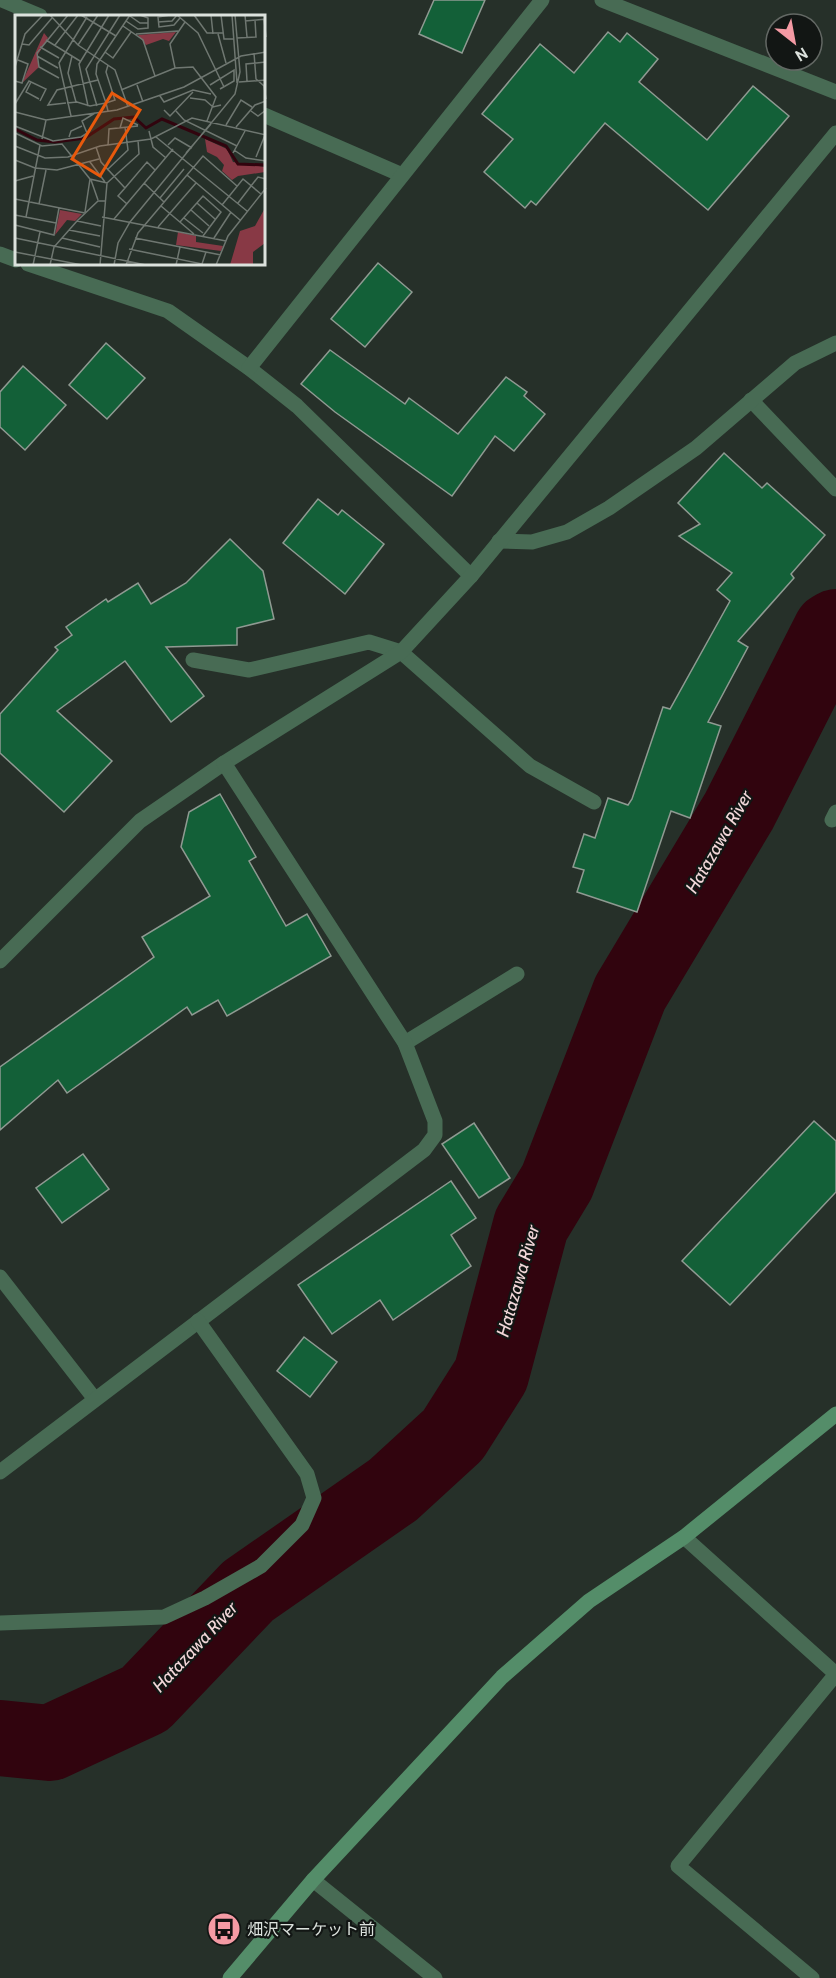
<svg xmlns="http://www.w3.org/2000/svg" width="836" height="1978" font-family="Cabin,'Noto Sans JP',sans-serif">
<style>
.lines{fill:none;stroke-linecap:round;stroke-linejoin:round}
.river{stroke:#31040e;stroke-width:76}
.building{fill:#136038;stroke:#8f9a92;stroke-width:1.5}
.street{stroke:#486b54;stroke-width:15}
.secondary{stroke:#548d69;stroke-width:15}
.labels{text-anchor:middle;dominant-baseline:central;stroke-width:4.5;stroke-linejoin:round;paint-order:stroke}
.poi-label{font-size:16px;fill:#dce2dd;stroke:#121614;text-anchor:start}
.water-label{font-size:18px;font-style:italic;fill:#f2d7d9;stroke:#121614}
.inset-river{fill:none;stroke:#31040e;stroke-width:3}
.inset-road{fill:none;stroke:#6f7771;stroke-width:1.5}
.view{fill:#e8590c;fill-opacity:0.15;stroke:#e8590c;stroke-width:3}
.inset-edge{fill:none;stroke:#dce2dd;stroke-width:3}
</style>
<rect width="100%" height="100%" fill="#263029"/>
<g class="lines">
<!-- river -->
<polyline class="river" points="0,1738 50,1743 145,1699 248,1591 393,1490 453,1435 491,1375 531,1225 557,1182 630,993 739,811 831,630 836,627"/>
</g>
<!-- building -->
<g class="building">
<polygon points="434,0 485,0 462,53 419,34"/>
<polygon points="608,32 620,42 627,33 658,59 639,82 707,140 753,86 789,116 708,210 605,123 536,205 531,201 525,208 484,172 513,139 482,114 540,44 574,73"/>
<polygon points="378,263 412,292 365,347 331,319"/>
<polygon points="106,343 145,378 107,419 69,385"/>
<polygon points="330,350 405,404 409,398 458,434 506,377 527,392 524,396 545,414 514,451 495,436 452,496 335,412 301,384"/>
<polygon points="23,366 66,405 25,450 0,427 0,392"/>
<polygon points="724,453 762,488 767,483 825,535 791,574 794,578 738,641 748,647 708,722 721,726 690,818 671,811 637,912 577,892 584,870 573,867 584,834 595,838 608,798 628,805 632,799 663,707 670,709 730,601 717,590 732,573 679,536 700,524 678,503"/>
<polygon points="318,499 338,515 342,510 384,544 345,594 283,543"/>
<polygon points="230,539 263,571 274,619 237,628 237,645 166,647 204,696 171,722 125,661 57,711 112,761 64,812 0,753 0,714 58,650 55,647 72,635 66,627 106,599 108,602 138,583 151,604 186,583"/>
<polygon points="220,794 256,857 249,861 286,926 307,914 331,956 227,1016 218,1000 192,1015 187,1007 67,1093 58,1080 0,1130 0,1067 154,957 142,937 210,896 181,847 189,812"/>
<polygon points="814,1121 836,1141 836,1192 730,1305 682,1261"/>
<polygon points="474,1123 510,1178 479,1198 442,1144"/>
<polygon points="83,1154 109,1189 62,1223 36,1188"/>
<polygon points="451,1181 476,1218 451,1235 471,1266 393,1320 380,1300 332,1334 298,1285"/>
<polygon points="304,1337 337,1362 310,1397 277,1371"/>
</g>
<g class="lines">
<!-- street -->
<g class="street">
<polyline points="2,0 40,16"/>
<polyline points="602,0 836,92"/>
<polyline points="264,115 402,175"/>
<polyline points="0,254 16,260"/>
<polyline points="28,264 168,311 249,368 297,406 471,576"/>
<polyline points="249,368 542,0"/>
<polyline points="751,400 836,489"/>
<polyline points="499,541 532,542 567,532 609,508 696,448 795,363 836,343"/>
<polyline points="193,660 249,670 369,642 401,652 530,766 594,802"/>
<polyline points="832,820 836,812"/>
<polyline points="0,961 140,821 224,763 401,652 471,576 836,133"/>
<polyline points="405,1043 517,974"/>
<polyline points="0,1277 94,1398"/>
<polyline points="0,1472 424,1150 435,1135 435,1121 405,1043 224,763"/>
<polyline points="684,1537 836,1674 678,1866 812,1978"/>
<polyline points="0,1623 164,1617 205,1598 261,1566 302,1525 314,1498 307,1474 198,1321"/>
<polyline points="313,1880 435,1978"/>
</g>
<!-- secondary -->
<polyline class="secondary" points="230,1978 313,1880 502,1677 589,1601 684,1537 836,1414"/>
</g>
<!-- icons -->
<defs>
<g id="bus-disc" transform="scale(1.725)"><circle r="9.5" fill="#f49aa4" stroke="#121614"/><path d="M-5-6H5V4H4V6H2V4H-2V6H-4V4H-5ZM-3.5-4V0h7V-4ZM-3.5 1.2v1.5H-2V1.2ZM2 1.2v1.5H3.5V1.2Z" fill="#111"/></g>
</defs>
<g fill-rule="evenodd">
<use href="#bus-disc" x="224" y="1929"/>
</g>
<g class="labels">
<!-- poi labels -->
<g class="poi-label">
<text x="247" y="1929">畑沢マーケット前</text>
</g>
<!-- water labels -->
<g class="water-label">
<text transform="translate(719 842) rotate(-60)">Hatazawa River</text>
<text transform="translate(518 1281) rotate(-74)">Hatazawa River</text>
<text transform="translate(195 1647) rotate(-47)">Hatazawa River</text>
</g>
</g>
<!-- overview -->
<g transform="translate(15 15)">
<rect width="250" height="250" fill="#263029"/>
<path d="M 161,17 L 154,26 L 148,24 L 131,30 L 123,20 ZM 29,18 L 33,23 L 22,41 L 24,52 L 7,68 ZM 190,124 L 212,134 L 218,147 L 250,152 L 250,157 L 223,161 L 217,165 L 207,156 L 209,150 L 202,142 L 192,137 ZM 250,193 L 250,228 L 238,237 L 238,250 L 215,250 L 225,216 L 240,211 ZM 45,195 L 67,199 L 60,206 L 52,205 L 40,220 ZM 163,217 L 181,221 L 181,227 L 208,231 L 206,236 L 161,230 Z" fill="#883945"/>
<path class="inset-river" d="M 0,114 L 22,125 L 40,127 L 70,123 L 99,104 L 119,102 L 131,113 L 147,104 L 211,131 L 223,149 L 251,150"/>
<path class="inset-road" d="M 35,0 L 63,30 L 100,55 L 113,92M 66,0 L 101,21M 155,0 L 143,2 L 144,12 L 159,10 L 165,3M 162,0 L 183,18 L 209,72M 179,0 L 192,18 L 208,18M 196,0 L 198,19M 206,0 L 209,24 L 219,24M 217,0 L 222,68M 230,0 L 232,22M 115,1 L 125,8 L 133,8M 249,4 L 251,22M 111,6 L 123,14 L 133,13 L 133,3 L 125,0M 230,6 L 251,4M 143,7 L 157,6 L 162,0M 108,11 L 128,25 L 140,61M 121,19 L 163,16M 203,19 L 211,48M 222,23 L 241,22 L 240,5M 31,25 L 65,46M 7,29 L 14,30 L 37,3M 40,30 L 63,0M 63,30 L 83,0M 25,32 L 44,43M 90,37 L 98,43 L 116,17M 239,38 L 241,64 L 249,71 L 251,84M 22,41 L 43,53M 57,41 L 53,58 L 61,87M 93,50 L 91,57 L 100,85 L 91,88 L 93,96M 0,52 L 10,19 L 28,0M 160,53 L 155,29 L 170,7M 44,63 L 24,52 L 22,38 L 53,0M 0,66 L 7,68 L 13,49 L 3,45M 232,66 L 231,49 L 251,47M 16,67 L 11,77 L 24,84M 224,67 L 251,65M 122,70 L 128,87M 195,70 L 219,55 L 219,66 L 205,74M 106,75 L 160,53 L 178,52 L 201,82 L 192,106M 145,81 L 149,87 L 178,75 L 196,79M 175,83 L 190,85 L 198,92 L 206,90M 51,88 L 33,90 L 42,75 L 83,65M 52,88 L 62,87 L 75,91 L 91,88 L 81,59 L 82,49 L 115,0M 0,89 L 14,66 L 31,74 L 25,86M 73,91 L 64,49 L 94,0M 82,91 L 71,54 L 105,0M 149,95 L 155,101 L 178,77M 161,96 L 169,105 L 222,131M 236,96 L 243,101 L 251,95M 0,97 L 31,105 L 102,95 L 169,72 L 226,41 L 251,37M 56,101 L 44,48 L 72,2M 211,110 L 226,85 L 237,92M 0,111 L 38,126 L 66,122 L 74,117M 221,112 L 240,90 L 251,86M 105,113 L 108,103 L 123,110M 134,116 L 138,132 L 151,143M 0,118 L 27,131 L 47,129 L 75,164 L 92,168 L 124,139 L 123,125M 72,118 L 67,106 L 80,98M 54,122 L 56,116 L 67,111M 141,122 L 232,196M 27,124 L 31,105M 153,130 L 160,123 L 177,133M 0,131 L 30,143 L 53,142 L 85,131 L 136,124 L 177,103 L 251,120M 93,131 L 94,114 L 123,111M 81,132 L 86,147 L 110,173M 219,135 L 231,143 L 251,146M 171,138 L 196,109M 218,138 L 230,116M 241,142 L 250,120M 0,145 L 20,153 L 42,155 L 84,144M 75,147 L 90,167M 92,155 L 113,135 L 110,112M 172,160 L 225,205M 76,165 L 83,185M 0,166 L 18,161M 129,168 L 149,187M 145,183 L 169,154M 0,184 L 70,198M 182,188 L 200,204M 223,188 L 243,162 L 251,164M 24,189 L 31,155M 112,189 L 103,181 L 110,173 L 132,147 L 140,155M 207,190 L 228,164 L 246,179M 146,191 L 179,219M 176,195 L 194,211M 70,197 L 75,164M 0,200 L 41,208M 11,202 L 25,130M 87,202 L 211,226M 169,203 L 188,218M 99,204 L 158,134M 62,206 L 86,211M 165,207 L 188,181 L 206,197 L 188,221M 0,210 L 39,220 L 44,193M 143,212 L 181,168M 54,215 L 85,221M 0,223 L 131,250M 47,223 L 85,232M 120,223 L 206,240M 199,223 L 216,197M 114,234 L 187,249 L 191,237M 0,237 L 67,250M 18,250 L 25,217M 35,250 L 39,232 L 62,206 L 83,186 L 90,186M 85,250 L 92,168M 99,250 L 103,228 L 115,207 L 220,79 L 225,57 L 220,0M 111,250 L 123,218 L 188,141 L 222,171M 161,250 L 165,232M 201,250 L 213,221 L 251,173"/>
<path class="view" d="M 97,78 L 125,95 L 85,161 L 57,144 Z"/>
<rect width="250" height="250" class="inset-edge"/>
</g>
<!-- north arrow -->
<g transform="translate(794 42) rotate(149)"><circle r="28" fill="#121614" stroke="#636864" stroke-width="1.5"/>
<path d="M0-4.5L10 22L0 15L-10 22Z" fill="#f49aa4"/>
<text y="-9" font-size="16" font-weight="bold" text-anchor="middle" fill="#dce2dd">N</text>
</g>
</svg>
